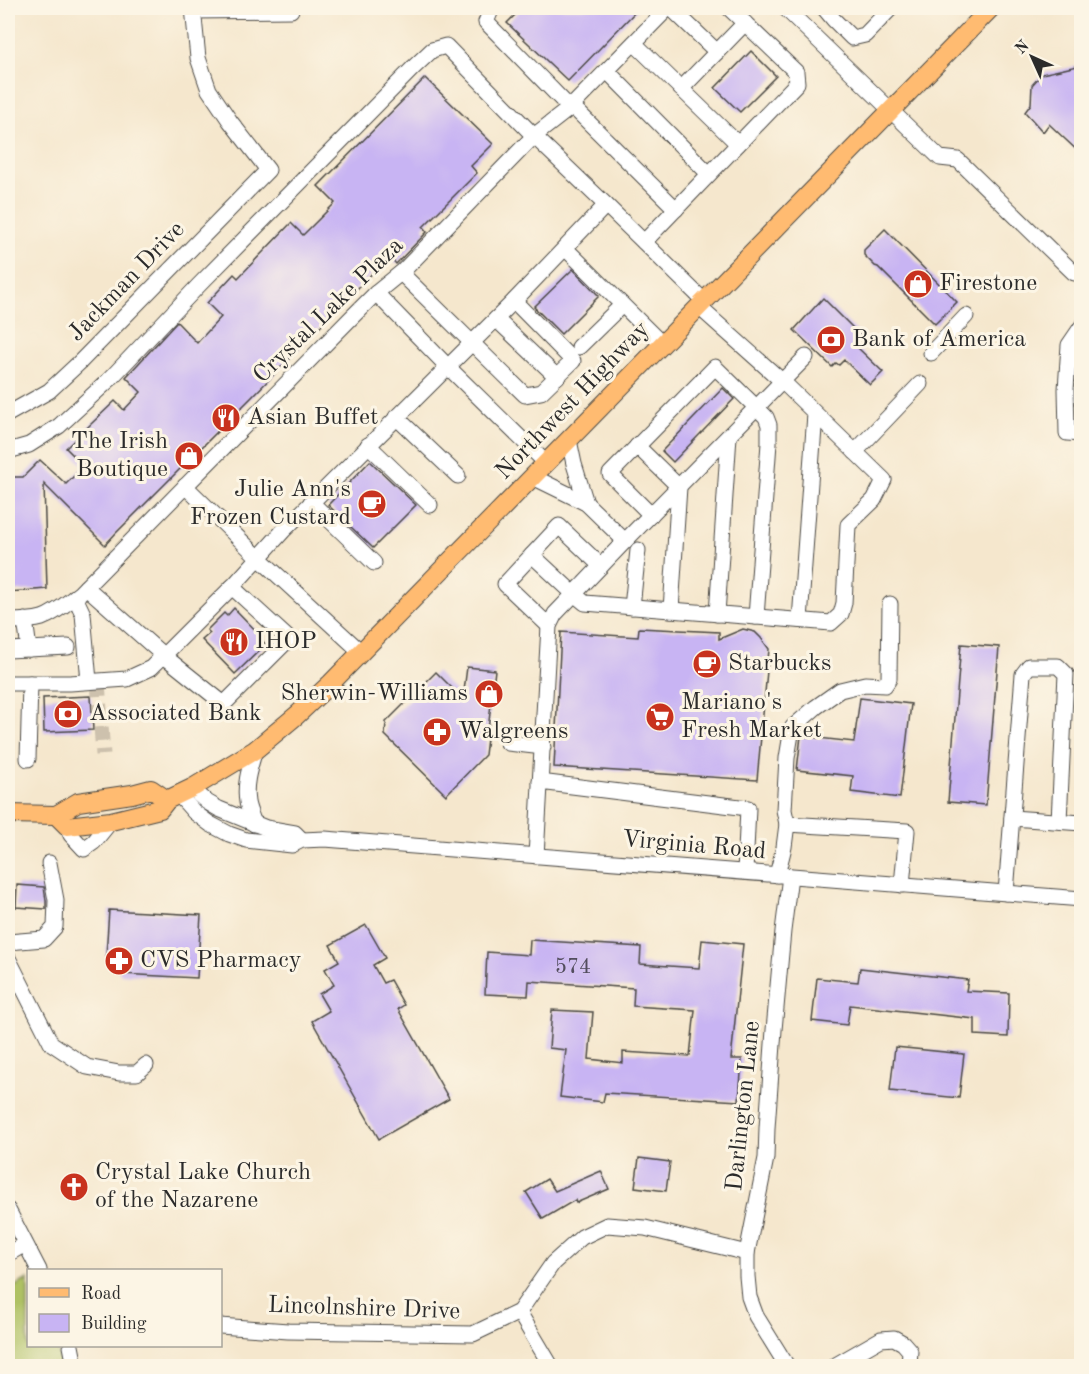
<svg xmlns="http://www.w3.org/2000/svg" width="1089" height="1374" font-family="'Old Standard TT',serif">
<style>
.green{fill:#afc164;stroke:#6d7648;stroke-width:1.5}
.building{fill:#c8b4f3}
.lines{fill:none;stroke-linecap:round;stroke-linejoin:round}
.minor-tunnel{stroke:#cdc1ad;stroke-width:15;stroke-dasharray:15 8;stroke-linecap:butt}
.minor-casing{stroke:#494743;stroke-width:17}
.major-casing{stroke:#494743;stroke-width:20}
.minor{stroke:#fff;stroke-width:15}
.major{stroke:#ffbb71;stroke-width:18}
.labels{text-anchor:middle;dominant-baseline:central;stroke-width:6;stroke-linejoin:round;paint-order:stroke}
.number-label{font-size:21px;fill:#524d5d}
.street-label{font-size:24px;fill:#2b2b2b;stroke:#fcf5e5}
.poi-label{font-size:24px;fill:#2b2b2b;stroke:#fcf5e5;text-anchor:start}
</style>
<rect width="100%" height="100%" fill="#fcf5e5"/>
<filter id="ink" filterUnits="userSpaceOnUse"><feTurbulence type="fractalNoise" baseFrequency=".0167" numOctaves="2"/><feDisplacementMap in="SourceGraphic" scale="12" xChannelSelector="R" yChannelSelector="G"/><feConvolveMatrix kernelMatrix="1 2 1 2 8 2 1 2 1" color-interpolation-filters="sRGB"/></filter>
<filter id="wash" filterUnits="userSpaceOnUse"><feTurbulence type="fractalNoise" baseFrequency=".008" numOctaves="4" result="noise"/><feDisplacementMap in="SourceGraphic" scale="24" xChannelSelector="R" yChannelSelector="G"/><feGaussianBlur stdDeviation="1.35" result="paint"/><feColorMatrix in="noise" values="0 0 0 0 0 0 0 0 0 0 0 0 0 0 0 0 0 1.4 0 .05"/><feComposite in="paint" operator="in"/></filter>
<g filter="url(#wash)">
<rect width="100%" height="100%" fill="#f5e7cd"/>
<!-- green -->
<polygon class="green" points="28,1279 28,1346 57,1346 61,1366 8,1366 8,1290"/>
<g id="blocks">
<!-- building -->
<g class="building">
<polygon points="522,8 639,8 568,81 507,23"/>
<polygon points="751,51 776,76 740,112 715,88"/>
<polygon points="1082,65 1082,155 1049,124 1043,132 1025,112 1031,104 1032,85 1042,74"/>
<polygon points="425,78 493,144 471,166 477,173 423,227 427,232 396,264 389,256 252,397 116,533 105,545 44,484 47,589 8,592 8,477 23,477 40,460 66,484 84,466 66,448 115,401 124,410 141,392 126,377 177,322 197,343 221,317 207,303 234,274 238,278 291,223 303,235 335,203 318,186"/>
<polygon points="885,229 957,302 935,324 878,267 875,266 864,255 864,250"/>
<polygon points="573,269 599,296 561,334 534,307"/>
<polygon points="823,298 862,337 855,344 858,346 857,347 883,372 870,385 844,360 839,365 836,363 832,367 794,330"/>
<polygon points="723,388 734,399 673,462 662,451"/>
<polygon points="370,461 416,505 373,548 328,505"/>
<polygon points="234,608 262,637 260,639 266,644 235,674 202,640 210,633 207,630 224,613 227,616"/>
<polygon points="639,628 719,632 719,639 743,629 755,632 761,638 769,649 757,780 554,767 561,632 638,637"/>
<polygon points="961,644 999,647 986,805 948,802"/>
<polygon points="467,667 495,670 485,755 446,795 385,735 386,722 436,672 463,699"/>
<polygon points="91,696 93,730 44,732 43,698"/>
<polygon points="860,698 911,704 900,798 851,792 853,776 797,770 801,736 854,742"/>
<polygon points="17,885 44,887 46,901 46,909 16,907"/>
<polygon points="109,910 201,915 197,978 121,974 106,955"/>
<polygon points="366,925 385,958 373,965 383,983 390,980 404,1005 398,1009 449,1099 379,1139 312,1021 329,1011 319,994 334,985 325,969 339,961 330,945"/>
<polygon points="530,940 641,947 640,964 699,968 702,940 743,944 731,1059 742,1059 739,1101 605,1093 603,1102 560,1097 566,1050 549,1048 552,1010 593,1012 589,1059 623,1063 623,1052 690,1056 695,1010 633,1006 634,988 529,981 528,996 485,994 487,952 529,955"/>
<polygon points="860,968 968,980 966,991 1009,993 1008,1037 975,1035 975,1019 850,1005 847,1025 812,1021 817,978 858,982"/>
<polygon points="895,1047 964,1054 959,1098 890,1091"/>
<polygon points="639,1158 670,1162 666,1191 635,1187"/>
<polygon points="601,1171 609,1189 576,1203 575,1200 543,1219 526,1192 547,1179 555,1191"/>
</g>
</g>
</g>
<g filter="url(#ink)">
<use href="#blocks" fill-opacity="0" stroke="#494743" stroke-width="1.5"/>
<g class="lines">
<!-- minor-tunnel -->
<polyline class="minor-tunnel" points="98,681 103,755"/>
<!-- minor casing -->
<g class="minor-casing">
<g id="minor">
<polyline points="492,8 486,22 570,108"/>
<polyline points="671,8 717,52"/>
<polyline points="785,8 940,158 958,160 1074,273"/>
<polyline points="824,8 834,20 852,38 865,35 891,8"/>
<polyline points="193,11 291,10"/>
<polyline points="634,43 738,144"/>
<polyline points="607,71 709,174"/>
<polyline points="681,89 745,23"/>
<polyline points="572,106 676,209"/>
<polyline points="644,242 797,83 796,72 729,8"/>
<polyline points="565,248 662,344"/>
<polyline points="401,273 525,395 541,392 573,361 514,301"/>
<polyline points="376,293 448,367 546,463"/>
<polyline points="496,319 557,377"/>
<polyline points="1082,326 1069,345 1066,389 1067,433 1082,434"/>
<polyline points="579,347 622,305"/>
<polyline points="931,353 966,316"/>
<polyline points="8,414 49,391 79,363 268,170 230,121 209,90 198,58 193,8"/>
<polyline points="396,417 458,476"/>
<polyline points="569,440 574,464 586,503"/>
<polyline points="368,445 430,505"/>
<polyline points="637,446 679,487 671,610"/>
<polyline points="8,451 29,445 59,426 109,380 199,285 414,67 432,50 446,46 534,136 606,205 704,301"/>
<polyline points="855,452 920,384"/>
<polyline points="533,477 586,503 625,541 555,614 549,626 536,856"/>
<polyline points="185,486 259,558 361,652"/>
<polyline points="311,502 374,563"/>
<polyline points="651,515 610,474 715,367 766,417 769,425 769,443 756,617"/>
<polyline points="625,541 806,357"/>
<polyline points="532,555 574,594 585,603 831,623 841,614 844,603 848,525 874,500 884,480 783,382 699,307"/>
<polyline points="86,587 164,656 224,704 289,639 232,587"/>
<polyline points="75,597 83,614 89,681"/>
<polyline points="632,607 638,550"/>
<polyline points="717,614 729,436"/>
<polyline points="25,620 29,649"/>
<polyline points="800,620 815,414"/>
<path d="M 8,621 C 19,621 32,621 42,618 C 56,613 68,602 80,593 L 351,318 L 376,293 L 403,271 L 534,136 L 570,108 L 668,8"/>
<polyline points="549,626 505,584 559,526 601,566"/>
<polyline points="8,650 68,647"/>
<polyline points="8,683 70,683 127,679 151,668 235,584 283,531 514,301 606,205"/>
<polyline points="508,743 543,747"/>
<polyline points="28,759 30,683"/>
<polyline points="540,782 748,808 745,872"/>
<polyline points="194,787 199,795 207,802 219,809 266,828 295,833 302,840"/>
<polyline points="179,795 194,812 210,824 229,834 246,840 292,845 302,840 325,839 1082,899"/>
<polyline points="1012,818 1082,823"/>
<path d="M 254,824 C 252,817 248,809 247,802 C 244,784 250,767 255,750"/>
<polyline points="787,824 784,810 787,758 792,728 816,707 840,690 865,684 885,685 889,679 890,604"/>
<polyline points="67,826 71,835 84,849 94,842 111,821"/>
<polyline points="777,875 784,847 787,824 907,831 902,885"/>
<polyline points="1006,893 1023,674 1029,666 1058,666 1066,674 1059,821"/>
<polyline points="8,942 44,939 55,927 56,900 49,863"/>
<polyline points="8,958 51,1043 87,1067 119,1073 137,1073 146,1065"/>
<polyline points="8,1210 39,1270"/>
<polyline points="8,1254 25,1244"/>
<polyline points="519,1312 551,1366"/>
<polyline points="220,1326 288,1331 473,1334 519,1312 553,1263 582,1237 607,1225 645,1228 747,1253"/>
<polyline points="71,1346 75,1366"/>
<polyline points="787,1366 756,1316 749,1297 747,1276 747,1253 766,1158 767,1128 774,1030 783,931 790,876"/>
<polyline points="834,1366 881,1339 894,1338 903,1343 910,1351 909,1364 907,1366"/>
</g>
</g>
<!-- major casing -->
<g class="major-casing">
<g id="major">
<polyline points="8,814 56,815 78,802 132,794 151,789 167,800"/>
<polyline points="56,815 67,826 111,821 160,809 167,800 194,787 255,750 297,715 331,683 991,8"/>
</g>
</g>
<!-- minor -->
<use href="#minor" class="minor"/>
<!-- major -->
<use href="#major" class="major"/>
</g>
</g>
<!-- icons -->
<defs>
<g id="shop-disc" transform="scale(1.5)"><circle r="9.5" fill="#c8321e" stroke="#fcf5e5"/><path d="M-5-2.5h2.3a2.7 3.5 0 0 1 5.4 0H5L5.5 6h-11ZM-1.5-2.5h3a1.5 2.3 0 0 0-3 0Z" fill="#fff"/></g>
<g id="bank-disc" transform="scale(1.5)"><circle r="9.5" fill="#c8321e" stroke="#fcf5e5"/><path d="M-6-4H6V4H-6ZM0-2.3a2.3 2.3 0 1 0 0 4.6a2.3 2.3 0 1 0 0-4.6Z" fill="#fff"/></g>
<g id="restaurant-disc" transform="scale(1.5)"><circle r="9.5" fill="#c8321e" stroke="#fcf5e5"/><path d="M-5-6h1v4h1v-4h1v4h1v-4h1v5L-1.5 .5V6h-2V.5L-5-1ZM5-6V6H3V1.5H1.5Q1.5-4 5-6Z" fill="#fff"/></g>
<g id="cafe-disc" transform="scale(1.5)"><circle r="9.5" fill="#c8321e" stroke="#fcf5e5"/><path d="M-5.5-4.5H6V0H3Q3 3.5 0 3.5H-2.5Q-5.5 3.5-5.5 0ZM3-3.2v2h1.7v-2ZM-6 4.5H4V6H-6Z" fill="#fff"/></g>
<g id="supermarket-disc" transform="scale(1.5)"><circle r="9.5" fill="#c8321e" stroke="#fcf5e5"/><path d="M-6-5.5h2.5l.6 2H6L4.5 2H-2.5L-4.4-4H-6ZM-1.5 3.2a1.3 1.3 0 1 0 .1 0ZM3 3.2a1.3 1.3 0 1 0 .1 0Z" fill="#fff"/></g>
<g id="pharmacy-disc" transform="scale(1.5)"><circle r="9.5" fill="#c8321e" stroke="#fcf5e5"/><path d="M-2-6h4v4h4v4h-4v4h-4v-4h-4v-4h4Z" fill="#fff"/></g>
<g id="church-disc" transform="scale(1.5)"><circle r="9.5" fill="#c8321e" stroke="#fcf5e5"/><path d="M-1.2-6h2.4v3.5h3.3v2.4h-3.3V6h-2.4V-.1h-3.3v-2.4h3.3Z" fill="#fff"/></g>
</defs>
<g fill-rule="evenodd">
<use href="#shop-disc" x="918" y="284"/>
<use href="#bank-disc" x="831" y="340"/>
<use href="#restaurant-disc" x="226" y="418"/>
<use href="#shop-disc" x="189" y="456"/>
<use href="#cafe-disc" x="372" y="504"/>
<use href="#restaurant-disc" x="234" y="642"/>
<use href="#cafe-disc" x="707" y="664"/>
<use href="#shop-disc" x="489" y="694"/>
<use href="#bank-disc" x="68" y="714"/>
<use href="#supermarket-disc" x="660" y="717"/>
<use href="#pharmacy-disc" x="437" y="732"/>
<use href="#pharmacy-disc" x="119" y="961"/>
<use href="#church-disc" x="74" y="1187"/>
</g>
<g class="labels">
<!-- number labels -->
<g class="number-label">
<text x="573" y="967">574</text>
</g>
<!-- street labels -->
<g class="street-label">
<text transform="translate(127 282) rotate(-46)">Jackman Drive</text>
<text transform="translate(329 311) rotate(-44)">Crystal Lake Plaza</text>
<text transform="translate(573 401) rotate(-46)">Northwest Highway</text>
<text transform="translate(694 846) rotate(5)">Virginia Road</text>
<text transform="translate(744 1106) rotate(-84)">Darlington Lane</text>
<text transform="translate(364 1309) rotate(2)">Lincolnshire Drive</text>
</g>
<!-- poi labels -->
<g class="poi-label">
<text x="939" y="284">Firestone</text>
<text x="852" y="340">Bank of America</text>
<text x="247" y="418">Asian Buffet</text>
<text x="168" y="442" text-anchor="end">The Irish<tspan x="168" dy="28">Boutique</tspan></text>
<text x="351" y="490" text-anchor="end">Julie Ann's<tspan x="351" dy="28">Frozen Custard</tspan></text>
<text x="255" y="642">IHOP</text>
<text x="728" y="664">Starbucks</text>
<text x="468" y="694" text-anchor="end">Sherwin-Williams</text>
<text x="681" y="703">Mariano's<tspan x="681" dy="28">Fresh Market</tspan></text>
<text x="89" y="714">Associated Bank</text>
<text x="458" y="732">Walgreens</text>
<text x="140" y="961">CVS Pharmacy</text>
<text x="95" y="1173">Crystal Lake Church<tspan x="95" dy="28">of the Nazarene</tspan></text>
</g>
</g>
<!-- margin -->
<rect width="1089" height="1374" fill="none" stroke="#fcf5e5" stroke-width="30"/>
<!-- legend -->
<rect x="27" y="1269" width="195" height="78" fill="#fcf5e5" stroke="#a8a49b" stroke-width="1.5"/>
<rect x="39" y="1288" width="30" height="9" fill="#ffbb71" stroke="#a8a49b" stroke-width="1.5"/>
<text x="81" y="1299" font-size="18" fill="#2b2b2b">Road</text>
<rect x="39" y="1314" width="30" height="18" fill="#c8b4f3" stroke="#a8a49b" stroke-width="1.5"/>
<text x="81" y="1329" font-size="18" fill="#2b2b2b">Building</text>
<!-- north arrow -->
<g transform="translate(1032 57) rotate(315)" stroke="#fcf5e5" stroke-width="4.5" paint-order="stroke">
<path d="M0-4.5L10 22L0 15L-10 22Z" fill="#2b2b2b"/>
<text y="-9" font-size="16" font-weight="bold" text-anchor="middle" fill="#2b2b2b">N</text>
</g>
</svg>
